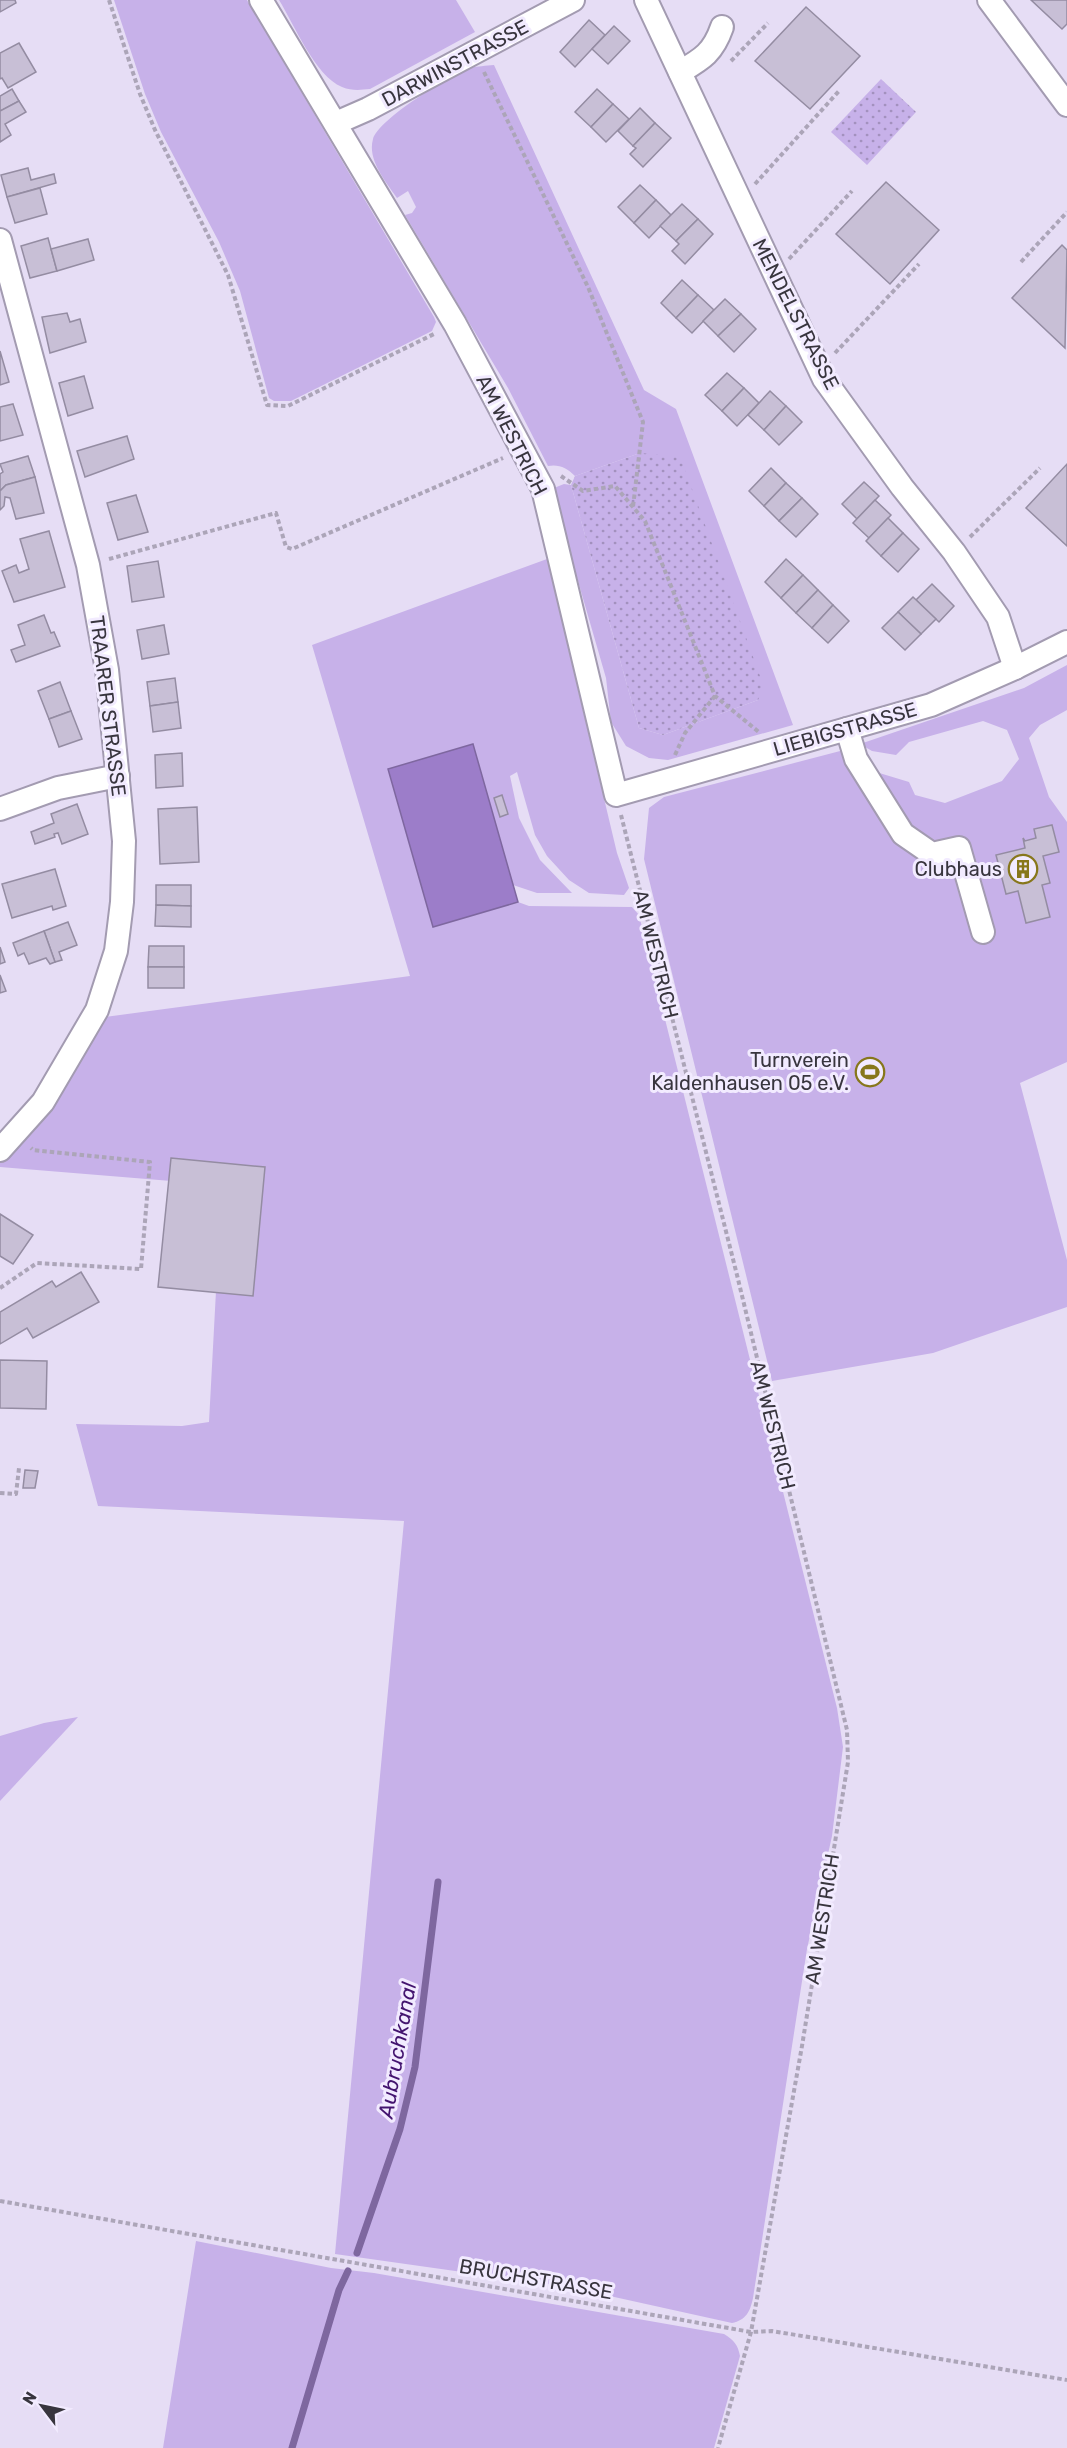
<svg xmlns="http://www.w3.org/2000/svg" width="1067" height="2448" font-family="Rubik,sans-serif">
<style>
.grass{fill:#c7b1e9}
.park{fill:url(#park-dots)}
.water{fill:#9c7dc9;stroke:#7e679f;stroke-width:1.5}
.lines{fill:none;stroke-linecap:round;stroke-linejoin:round}
.stream{stroke:#7e679f;stroke-width:7}
.building{fill:#c8bfd6;stroke:#948ca2;stroke-width:1.5}
.minor-casing{stroke:#a39bb1;stroke-width:26}
.path{stroke:#aca5b8;stroke-width:4;stroke-dasharray:4.5 3;stroke-linecap:butt}
.minor{stroke:#fff;stroke-width:22}
.labels{text-anchor:middle;dominant-baseline:central;stroke-width:6;stroke-linejoin:round;paint-order:stroke}
.street-label{font-size:20px;fill:#38353e;stroke:#f2ebff}
.poi-label{font-size:20px;fill:#38353e;stroke:#f2ebff;text-anchor:end}
.water-label{font-size:21px;font-style:italic;fill:#43146f;stroke:#f2ebff}
</style>
<defs>
<pattern id="park-dots" width="8" height="8" patternUnits="userSpaceOnUse" patternTransform="scale(1.5)"><rect width="8" height="8" fill="#c7b1e9"/><path d="M2 2h.1M6 6h.1" fill="none" stroke="#a391be" stroke-width="1.8" stroke-linecap="round"/></pattern>
</defs>
<rect width="100%" height="100%" fill="#e6ddf5"/>
<!-- grass -->
<g class="grass">
<polygon points="114,0 247,0 434,317 436,322 432,331 291,401 274,401 269,398 240,291 219,242 161,132 145,94"/>
<path d="M 279,0 L 456,0 L 475,32 L 370,89 C 360,90 352,91 342,87 C 315,76 294,24 279,0 Z"/>
<path d="M 494,65 L 644,390 L 676,409 L 793,725 L 668,760 L 649,758 L 626,746 L 611,722 L 606,678 L 554,498 L 554,488 L 564,484 L 571,485 L 639,728 L 663,735 L 758,700 L 640,453 L 575,476 C 567,468 559,464 548,466 L 508,388 L 405,215 L 412,213 L 416,207 L 408,191 L 397,198 C 386,182 367,160 373,139 C 379,119 450,75 471,68 C 477,66 486,66 494,65 Z"/>
<path d="M 547,559 L 617,853 L 629,888 L 624,895 L 589,893 L 569,880 L 547,856 L 535,835 L 517,772 L 510,776 L 519,818 L 540,860 L 572,893 L 537,893 L 513,885 L 473,744 L 388,769 L 433,927 L 518,902 L 529,906 L 632,907 L 639,915 L 837,1708 L 843,1747 L 832,1836 L 807,1949 L 753,2298 C 750,2312 746,2320 732,2323 L 569,2287 L 335,2254 L 404,1521 L 98,1506 L 76,1424 L 182,1426 L 209,1422 L 216,1291 L 208,1184 L 0,1167 L 0,1163 L 56,1095 L 105,1017 L 410,976 L 312,645 Z"/>
<polygon points="1067,665 1067,710 1040,725 1029,738 1049,797 1067,822 1067,1062 1020,1083 1067,1260 1067,1307 933,1353 772,1381 644,859 649,808 664,797 844,750 876,772 909,782 915,795 945,803 1002,781 1019,759 1007,730 983,721 909,742 896,755 872,751 860,744 1024,688"/>
<polygon points="78,1717 0,1801 0,1736 44,1723"/>
<path d="M 196,2241 L 331,2268 L 374,2273 L 724,2334 C 734,2340 738,2345 740,2356 L 714,2448 L 163,2448 Z"/>
</g>
<!-- park -->
<g class="park">
<polygon points="881,79 916,112 867,165 831,132"/>
<polygon points="640,453 680,456 764,687 758,700 663,735 639,728 571,485 575,476"/>
</g>
<!-- water -->
<polygon class="water" points="473,744 518,902 433,927 388,769"/>
<g class="lines">
<!-- stream -->
<g class="stream">
<polyline points="357,2253 400,2129 415,2067 438,1882"/>
<polyline points="292,2448 339,2290 348,2271"/>
</g>
</g>
<!-- building -->
<g class="building">
<polygon points="0,0 15,0 16,3 0,12"/>
<polygon points="1031,0 1067,0 1067,24 1062,29"/>
<polygon points="806,7 860,56 810,109 755,61"/>
<polygon points="589,20 605,35 575,67 560,52"/>
<polygon points="614,26 630,41 608,64 592,49"/>
<polygon points="19,43 36,72 8,88 2,78 0,79 0,53"/>
<polygon points="12,89 19,101 0,111 0,96"/>
<polygon points="597,89 613,104 591,127 575,112"/>
<polygon points="19,101 26,112 5,124 11,135 0,142 0,111"/>
<polygon points="613,104 629,119 606,142 591,127"/>
<polygon points="640,108 655,123 633,146 618,131"/>
<polygon points="655,123 671,138 643,167 630,154 636,148 633,146"/>
<polygon points="28,168 31,180 54,174 56,183 7,197 1,175"/>
<polygon points="886,182 939,230 890,284 836,234"/>
<polygon points="640,185 656,200 634,223 618,207"/>
<polygon points="40,188 47,214 15,223 7,197"/>
<polygon points="656,200 671,215 649,238 634,223"/>
<polygon points="682,204 698,219 676,241 660,226"/>
<polygon points="698,219 713,234 685,264 672,251 679,244 676,241"/>
<polygon points="48,238 57,271 30,278 21,246"/>
<polygon points="88,239 94,260 57,271 51,249"/>
<polygon points="1062,245 1067,250 1065,348 1012,298"/>
<polygon points="682,280 698,295 676,318 661,303"/>
<polygon points="698,295 714,310 692,333 676,318"/>
<polygon points="725,299 741,314 718,336 703,321"/>
<polygon points="67,313 70,322 80,319 86,342 50,353 42,317"/>
<polygon points="741,314 756,329 734,352 718,336"/>
<polygon points="0,351 9,382 0,385"/>
<polygon points="727,373 744,388 722,411 705,395"/>
<polygon points="84,376 93,408 68,416 59,383"/>
<polygon points="744,388 759,403 737,426 722,411"/>
<polygon points="770,391 786,406 764,430 748,415"/>
<polygon points="13,404 23,435 0,441 0,407"/>
<polygon points="786,406 802,422 779,445 764,430"/>
<polygon points="127,436 134,459 85,477 77,451"/>
<polygon points="28,456 35,477 6,485 0,491 0,474 3,472 0,464"/>
<polygon points="1067,464 1067,546 1026,508"/>
<polygon points="771,468 786,483 764,506 749,491"/>
<polygon points="35,477 44,513 16,519 10,498 5,497 4,506 0,510 0,491 6,485"/>
<polygon points="864,482 879,496 857,519 842,504"/>
<polygon points="786,483 802,498 779,521 764,506"/>
<polygon points="136,495 148,532 118,540 107,503"/>
<polygon points="802,498 818,514 796,537 779,521"/>
<polygon points="875,500 891,515 869,538 853,523"/>
<polygon points="888,518 903,533 881,556 866,541"/>
<polygon points="49,531 65,587 14,602 2,571 16,565 19,573 29,569 20,539"/>
<polygon points="903,533 919,549 898,572 881,556"/>
<polygon points="786,559 803,575 781,598 765,582"/>
<polygon points="158,561 164,597 132,602 127,566"/>
<polygon points="803,575 818,590 796,613 781,598"/>
<polygon points="932,584 954,606 939,622 916,600"/>
<polygon points="818,590 833,605 812,628 796,613"/>
<polygon points="913,597 936,619 921,634 898,612"/>
<polygon points="833,605 849,621 828,643 812,628"/>
<polygon points="898,612 921,634 905,650 882,628"/>
<polygon points="44,615 51,633 54,632 60,646 16,662 11,650 25,645 18,625"/>
<polygon points="164,625 169,654 142,659 137,630"/>
<polygon points="175,678 178,702 150,706 147,682"/>
<polygon points="60,682 71,711 49,719 38,691"/>
<polygon points="178,702 181,728 153,732 150,706"/>
<polygon points="71,711 82,739 59,747 49,719"/>
<polygon points="182,753 183,786 156,788 155,755"/>
<polygon points="502,795 508,814 500,817 494,798"/>
<polygon points="77,804 88,834 62,844 58,833 54,834 55,837 35,844 31,832 54,823 51,814"/>
<polygon points="197,807 199,862 160,864 158,809"/>
<polygon points="1052,825 1059,852 1043,856 1050,883 1042,885 1050,917 1026,923 1018,891 1006,894 996,855 1025,848 1023,838 1025,841 1036,838 1034,829"/>
<polygon points="55,869 66,906 53,910 52,906 12,918 2,884"/>
<polygon points="156,885 191,885 191,906 156,905"/>
<polygon points="156,905 191,906 191,927 155,926"/>
<polygon points="68,922 77,945 59,952 62,960 55,962 44,931"/>
<polygon points="44,931 55,962 50,964 46,958 29,964 24,953 18,956 13,943"/>
<polygon points="149,946 184,946 184,967 148,967"/>
<polygon points="0,947 5,962 0,964"/>
<rect x="148" y="967" width="36" height="21"/>
<polygon points="0,975 6,991 0,993"/>
<polygon points="171,1158 265,1167 253,1296 158,1287"/>
<polygon points="0,1214 33,1235 13,1264 0,1256"/>
<polygon points="81,1272 99,1302 33,1338 27,1328 0,1344 0,1312 52,1281 56,1287"/>
<polygon points="0,1360 47,1361 46,1409 0,1408"/>
<polygon points="25,1470 38,1471 35,1488 23,1488"/>
</g>
<g class="lines">
<!-- minor casing -->
<g class="minor-casing">
<g id="minor">
<polyline points="261,0 455,324 543,489 616,795 931,705 1015,668 1067,642"/>
<polyline points="646,0 824,379 902,487 954,552 998,617 1015,668"/>
<polyline points="989,0 1067,105"/>
<path d="M 680,72 C 702,59 713,53 722,27"/>
<polyline points="336,123 368,109 573,0"/>
<polyline points="0,240 88,565 107,670 124,841 122,902 116,951 97,1010 43,1102 0,1150"/>
<polyline points="847,729 856,759 903,834 932,854 959,848 983,932"/>
<polyline points="0,809 58,788 118,776"/>
</g>
</g>
<!-- path -->
<g class="path">
<polyline points="109,0 140,94 155,130 228,275 267,405 288,406 436,333"/>
<polyline points="731,61 768,23"/>
<polyline points="484,72 588,287 643,422 633,507"/>
<polyline points="755,184 839,91"/>
<polyline points="789,259 852,191"/>
<polyline points="1021,262 1067,212"/>
<polyline points="835,353 919,264"/>
<polyline points="561,476 583,491 615,486 645,521 715,696 760,733"/>
<polyline points="970,537 1040,468"/>
<polyline points="109,559 276,513 286,547 292,549 503,458"/>
<polyline points="675,755 685,733 715,696"/>
<polyline points="621,815 737,1275 847,1730 848,1762 802,2046 751,2332 718,2448"/>
<polyline points="0,1288 37,1263 141,1269 150,1162 33,1150 31,1148"/>
<polyline points="0,1493 16,1494 19,1468"/>
<polyline points="0,2201 751,2332 772,2331 1067,2380"/>
</g>
<!-- minor -->
<use href="#minor" class="minor"/>
</g>
<!-- icons -->
<defs>
<g id="building-ring" transform="scale(1.5)"><circle r="9.5" fill="#f2ebff" stroke="#87771b" stroke-width="1.5"/><path d="M-4-6H4V6H1V3H-1V6H-4ZM-2.5-4.3h1.7v1.8h-1.7ZM.8-4.3h1.7v1.8H.8ZM-2.5-1h1.7V.8h-1.7ZM.8-1h1.7V.8H.8Z" fill="#87771b"/></g>
<g id="stadium-ring" transform="scale(1.5)"><circle r="9.5" fill="#f2ebff" stroke="#87771b" stroke-width="1.5"/><path d="M0-5a6.5 5 0 1 0 0 10a6.5 5 0 1 0 0-10ZM-3.5-1.8h7v3.6h-7Z" fill="#87771b"/></g>
</defs>
<g fill-rule="evenodd">
<use href="#building-ring" x="1023" y="869"/>
<use href="#stadium-ring" x="870" y="1072"/>
</g>
<g class="labels">
<!-- street labels -->
<g class="street-label">
<text transform="translate(455 63) rotate(-28)">DARWINSTRASSE</text>
<text transform="translate(796 314) rotate(63)">MENDELSTRASSE</text>
<text transform="translate(512 435) rotate(63)">AM WESTRICH</text>
<text transform="translate(108 706) rotate(83)">TRAARER STRASSE</text>
<text transform="translate(845 729) rotate(-16)">LIEBIGSTRASSE</text>
<text transform="translate(656 954) rotate(76)">AM WESTRICH</text>
<text transform="translate(773 1425) rotate(76)">AM WESTRICH</text>
<text transform="translate(822 1919) rotate(-81)">AM WESTRICH</text>
<text transform="translate(536 2279) rotate(10)">BRUCHSTRASSE</text>
</g>
<!-- poi labels -->
<g class="poi-label">
<text x="1002" y="869">Clubhaus</text>
<text x="849" y="1060">Turnverein<tspan x="849" dy="23">Kaldenhausen 05 e.V.</tspan></text>
</g>
<!-- water labels -->
<g class="water-label">
<text transform="translate(397 2050) rotate(-80)">Aubruchkanal</text>
</g>
</g>
<!-- north arrow -->
<g transform="translate(42 2406) rotate(302)" stroke="#f2ebff" stroke-width="4.5" paint-order="stroke">
<path d="M0-4.5L10 22L0 15L-10 22Z" fill="#38353e"/>
<text y="-9" font-size="16" font-weight="bold" text-anchor="middle" fill="#38353e">N</text>
</g>
</svg>
